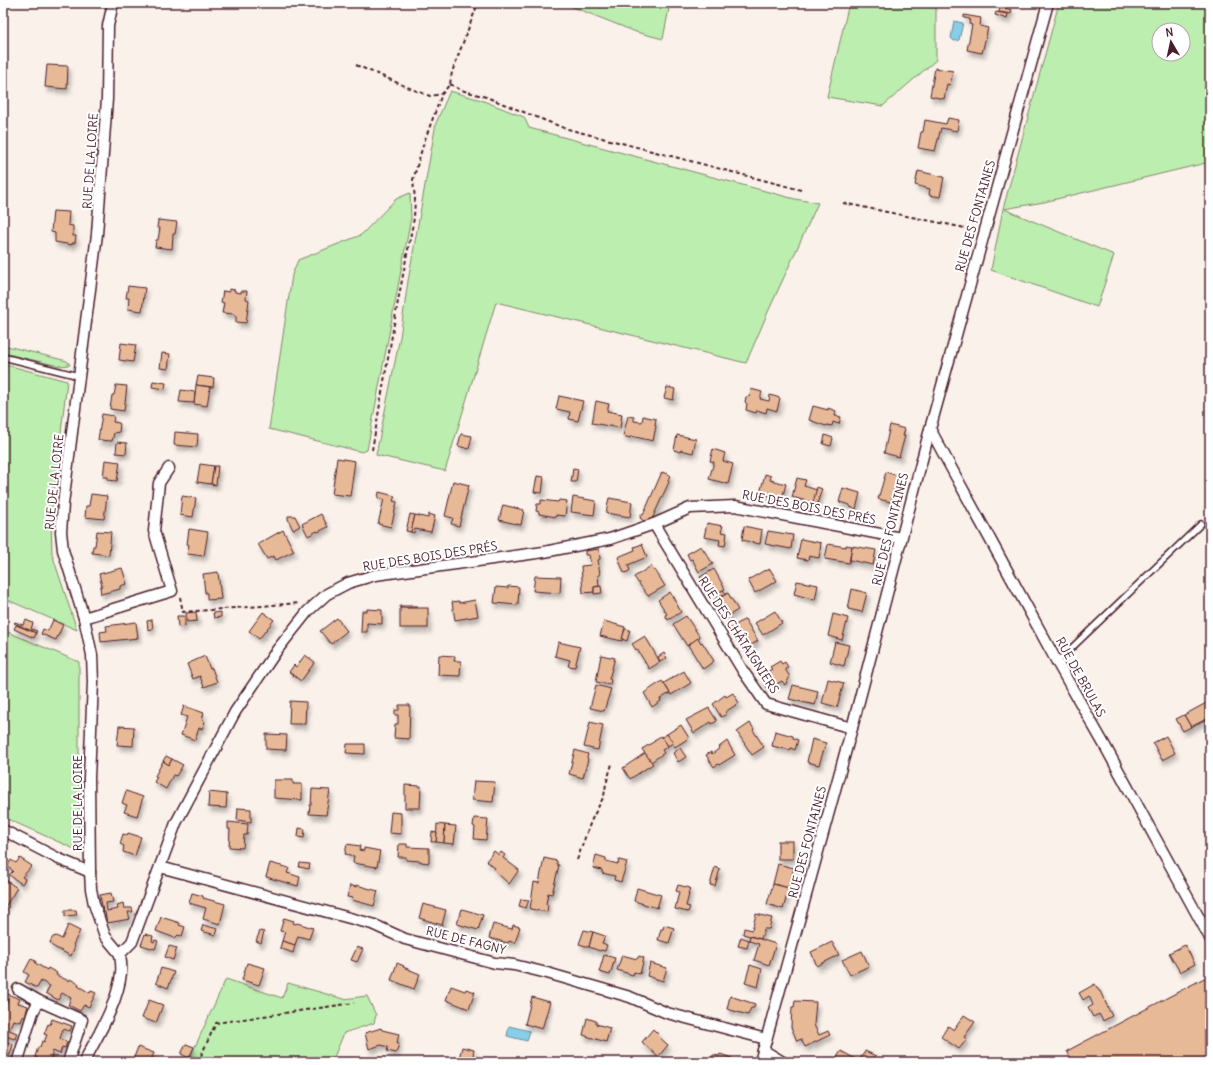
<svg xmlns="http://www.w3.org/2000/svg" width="1213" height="1065" font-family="Delius,sans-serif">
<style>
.green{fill:#bceeaf;stroke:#83866d;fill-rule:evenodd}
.water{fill:#87cfe9;stroke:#6f899d}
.building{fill:#e7b997;stroke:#4a1f2b;filter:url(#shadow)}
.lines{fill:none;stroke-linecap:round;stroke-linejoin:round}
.lane-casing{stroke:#4a1f2b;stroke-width:8}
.street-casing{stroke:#4a1f2b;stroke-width:13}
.path{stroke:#4a1f2b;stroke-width:2;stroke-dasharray:4 3;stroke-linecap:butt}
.lane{stroke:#fff;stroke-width:5}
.street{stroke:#fff;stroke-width:10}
.labels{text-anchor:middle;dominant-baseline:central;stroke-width:4;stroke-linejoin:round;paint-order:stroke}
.street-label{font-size:12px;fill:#4a1f2b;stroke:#fff}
</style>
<defs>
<filter id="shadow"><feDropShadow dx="2.5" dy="4.5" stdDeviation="2" flood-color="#0004"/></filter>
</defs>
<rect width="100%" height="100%" fill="#faf1ea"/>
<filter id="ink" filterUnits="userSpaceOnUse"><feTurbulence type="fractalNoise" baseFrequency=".025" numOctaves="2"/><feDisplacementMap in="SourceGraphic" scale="8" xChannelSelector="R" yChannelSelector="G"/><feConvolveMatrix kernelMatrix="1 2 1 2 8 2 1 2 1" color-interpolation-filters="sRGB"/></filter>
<g filter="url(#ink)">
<!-- green -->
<g class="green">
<polygon points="563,3 670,3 663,39 636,32"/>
<polygon points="849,3 936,3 936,60 883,106 827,97"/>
<path d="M 1059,3 L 1210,3 L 1210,162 L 1044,202 L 1004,209 L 1114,255 L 1097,307 L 991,270 L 1003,209 ZM 1159,30 L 1183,30 L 1183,54 L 1159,54 Z"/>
<polygon points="450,91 481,100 524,117 529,128 795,199 818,203 768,312 746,363 496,302 445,471 376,455 400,337 408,281 436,123"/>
<polygon points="410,193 411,218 367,450 362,452 269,429 292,275 298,260 361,235 396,199"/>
<polygon points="3,345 67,361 70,365 59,366 3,353"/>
<polygon points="3,364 67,381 51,518 52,554 77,630 3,598"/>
<polygon points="3,630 79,662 79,851 3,817"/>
<polygon points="226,979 282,998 288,983 344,999 367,996 376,1015 374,1023 344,1033 332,1062 188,1062"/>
</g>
<!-- water -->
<g class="water">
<polygon points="954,21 963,23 959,40 954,41 951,38"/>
<polygon points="509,1026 530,1031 527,1041 507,1036"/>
</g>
<!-- building -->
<g class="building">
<polygon points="1000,7 1012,10 1011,14 999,12"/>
<polygon points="996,12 1008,14 1007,19 995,15"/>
<polygon points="964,15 981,18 980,26 988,28 982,53 967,50 972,25 969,24 970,19 964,18"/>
<polygon points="47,65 68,66 67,89 45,87"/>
<polygon points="935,68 953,71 950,85 947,84 944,99 930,96"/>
<polygon points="948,118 959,120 957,131 941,128 935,151 918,148 921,132 923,132 925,120 946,124"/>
<polygon points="918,171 944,177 940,197 929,195 930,189 915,185"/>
<polygon points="53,211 69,212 68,225 73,226 73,236 76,236 75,243 72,243 72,245 55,242 55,233 51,232"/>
<polygon points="158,220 177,222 175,234 173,234 172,249 155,247 156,240 158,240 160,228 157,228"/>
<polygon points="128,286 145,288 142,311 128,309 129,298 126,298"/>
<polygon points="229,289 235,290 235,292 241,293 241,291 247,291 246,299 249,300 246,323 236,322 236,317 234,314 222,313 224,303 221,302 223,291 229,292"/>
<polygon points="121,343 136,345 133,362 119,360"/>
<polygon points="162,353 170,354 168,369 160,368"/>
<polygon points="198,376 214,378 213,387 196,385"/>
<polygon points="153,381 166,383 165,389 152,387"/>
<polygon points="116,385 127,386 124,411 110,409 112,395 114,395"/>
<polygon points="196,385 210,387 207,406 194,404"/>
<polygon points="667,387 675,389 673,400 664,398"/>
<polygon points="751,389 762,392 760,399 769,401 770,395 780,398 777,411 767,408 766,413 757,410 756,413 746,410 747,404 745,402 746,397 750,396"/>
<polygon points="181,390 195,392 194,403 179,402"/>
<polygon points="559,396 583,401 578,421 569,419 570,412 556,409"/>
<polygon points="596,401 609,404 607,411 622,414 620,428 592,423"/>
<polygon points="813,406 828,410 828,408 836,411 835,416 841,417 839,424 833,422 832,426 827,425 826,426 809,420"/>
<polygon points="102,414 114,416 113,422 119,423 120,424 119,432 114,433 112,441 98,440"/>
<polygon points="628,416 634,417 634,421 642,422 643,416 656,419 655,425 656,426 653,441 631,436 630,438 623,436"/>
<polygon points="890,425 905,429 903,436 905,436 899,457 884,453"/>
<polygon points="175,432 198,434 197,447 174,445"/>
<polygon points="461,434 472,436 469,449 458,446"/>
<polygon points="677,435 696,439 693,453 681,450 680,452 674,450"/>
<polygon points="825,435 833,438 831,446 823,444"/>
<polygon points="117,442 127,443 126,454 116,453"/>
<polygon points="713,449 725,453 723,461 733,464 728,484 709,479 714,462 710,461"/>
<polygon points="337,458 355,461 350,496 332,494"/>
<polygon points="105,460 120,462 117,481 108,480 108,477 103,477"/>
<polygon points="200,464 214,466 211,484 197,482"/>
<polygon points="214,466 218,466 216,485 211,484"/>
<polygon points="573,468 578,469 576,482 571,482"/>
<polygon points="662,472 670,475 668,481 669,482 652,519 645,522 640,518 641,514 643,515"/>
<polygon points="886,472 898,476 891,502 878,499"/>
<polygon points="765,474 771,476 770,480 786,484 782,499 760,493"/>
<polygon points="537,476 544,477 542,493 534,492"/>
<polygon points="797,478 806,480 804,486 817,490 813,503 792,497"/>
<polygon points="453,481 469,485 459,526 451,524 453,518 445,516"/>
<polygon points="817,487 822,489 817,504 813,503"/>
<polygon points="843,488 860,493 856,509 850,507 850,505 839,502"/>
<polygon points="379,492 395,496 393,501 397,502 391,527 378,524 384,499 378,498"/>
<polygon points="91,494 107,496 104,519 85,517 86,506 89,506"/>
<polygon points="182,496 196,498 193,517 180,515"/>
<polygon points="573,497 596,501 594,515 571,512"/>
<polygon points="609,498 632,502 630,517 606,513"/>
<polygon points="541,500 558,502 559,500 567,501 565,516 556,515 556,517 539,514 539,512 536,511 537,504 541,504"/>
<polygon points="503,505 524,510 521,525 499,520"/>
<polygon points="321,514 328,527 318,532 317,531 308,536 302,524"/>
<polygon points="410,514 415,515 411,532 406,531"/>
<polygon points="429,514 435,516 431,532 415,529 414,533 411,532 415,515 428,518"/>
<polygon points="288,516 295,516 300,526 293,530 288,519"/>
<polygon points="707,523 723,526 721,532 727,533 725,546 719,545 720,540 704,537"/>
<polygon points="744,526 762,530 760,544 742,540"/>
<polygon points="189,529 208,532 204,556 187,554 189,545 187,544"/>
<polygon points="283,530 294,551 276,560 274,556 267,559 258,544"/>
<polygon points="97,531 111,532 109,555 92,553 93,546 95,546"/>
<polygon points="768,531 793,535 791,549 765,544"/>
<polygon points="801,539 821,543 819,558 809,556 808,560 797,558"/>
<polygon points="642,544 647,557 628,565 630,571 624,573 618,557 635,550 634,547"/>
<polygon points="828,544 846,547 846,545 852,546 849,563 825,559"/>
<polygon points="701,546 713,564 699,572 692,559 690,560 687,554"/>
<polygon points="852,546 876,550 873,565 850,560"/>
<polygon points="599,549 600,559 598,560 600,575 598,575 599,586 594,587 594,592 583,593 581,566 591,565 589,555 585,555 585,551"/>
<polygon points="651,566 654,571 655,570 665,586 648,596 634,577"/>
<polygon points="122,568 127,584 120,586 120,589 101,594 100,587 102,586 99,574"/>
<polygon points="714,569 725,589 712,596 700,577"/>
<polygon points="770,569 777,581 755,593 748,580 765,570 766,571"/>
<polygon points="218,572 221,599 207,600 207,593 205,593 203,574"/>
<polygon points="535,576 561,577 560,593 533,591"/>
<polygon points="797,581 818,585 815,600 794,594"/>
<polygon points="508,586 519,587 518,605 494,603 496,587 508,588"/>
<polygon points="601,586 602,593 594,594 594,587"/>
<polygon points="852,589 867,593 862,612 848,609"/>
<polygon points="723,590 726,594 718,598 716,594"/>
<polygon points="670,592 681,612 668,620 665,615 667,614 658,600"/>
<polygon points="728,593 738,610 726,617 717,605 719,604 716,600"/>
<polygon points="475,600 478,616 455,620 452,602 459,601 459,603"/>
<rect x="400" y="606" width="17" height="2"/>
<rect x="400" y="608" width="28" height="20"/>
<polygon points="367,609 382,610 382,624 367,623 367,632 361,632 362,611 367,611"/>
<polygon points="775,611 782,623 763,635 755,623"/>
<polygon points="196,612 197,621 187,622 186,613"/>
<polygon points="221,612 221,617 214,618 213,613"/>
<polygon points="263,612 274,620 259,639 249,631"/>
<polygon points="833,614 848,618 842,640 828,636"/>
<polygon points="177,616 185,616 185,626 178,627"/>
<polygon points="686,616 700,637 687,646 673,624"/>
<polygon points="337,618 347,631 331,644 320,631"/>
<polygon points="745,619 758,641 746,648 743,644 745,643 738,632 735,634 731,628"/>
<polygon points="26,620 33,623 31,629 37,631 36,633 14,623 15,622 23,625"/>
<polygon points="53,620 63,625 56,640 41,634 43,629 48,631"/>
<polygon points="152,620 153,629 148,630 147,621"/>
<polygon points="604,621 625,627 622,641 600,636"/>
<polygon points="136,622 138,638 101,642 100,632 107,631 106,626"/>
<polygon points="16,625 36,633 34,638 14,629"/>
<polygon points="625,629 630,630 627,641 622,639"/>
<polygon points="645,636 660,662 649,669 637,649 636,650 632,644"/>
<polygon points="698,638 701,643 702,642 714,661 703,669 688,645"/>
<polygon points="558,642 580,647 575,667 568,666 570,660 555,656"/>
<polygon points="835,642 849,645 844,666 830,662"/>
<polygon points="664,653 667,658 660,662 658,657"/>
<polygon points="305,655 315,662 301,681 289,672 294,665 296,667"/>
<polygon points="439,655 455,656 454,661 461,661 460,676 438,675"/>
<polygon points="601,655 615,658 609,679 611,680 610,685 596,682"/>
<polygon points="205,656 210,669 212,668 217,682 204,687 200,676 193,679 187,664"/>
<polygon points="780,661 782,664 785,662 788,667 785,669 790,677 785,685 782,681 768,689 760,676 772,669 770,667"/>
<polygon points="684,671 691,683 671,695 664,683"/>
<polygon points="828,679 844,683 837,707 822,703"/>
<polygon points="662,681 670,693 660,699 661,701 652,707 644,693"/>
<polygon points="596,685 611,689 604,711 590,708"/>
<polygon points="793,685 818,691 815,705 789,699"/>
<polygon points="733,693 739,703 725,712 727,714 721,717 713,704 725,695 726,697"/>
<polygon points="290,701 306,702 305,724 289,724"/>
<polygon points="1210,701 1210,717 1191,727 1184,715"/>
<polygon points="399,705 410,705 409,739 394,738 395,724 398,724 398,715 395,715 395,710 399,710"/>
<polygon points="184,706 204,713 202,720 205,722 202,729 199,728 195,740 181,735 187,717 181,715"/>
<polygon points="709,708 717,721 712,724 711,722 694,733 686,720"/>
<polygon points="1184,715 1191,727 1183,731 1176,719"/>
<polygon points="590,722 603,725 598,750 584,747"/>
<polygon points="750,723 754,729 753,730 764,747 752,755 737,732"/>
<polygon points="681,725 689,738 675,747 667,734"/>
<polygon points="119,726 134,727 133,746 117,745"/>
<polygon points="775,731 793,736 793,738 798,740 795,750 791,748 790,750 772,746"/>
<polygon points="266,734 287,735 286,750 266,749"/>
<polygon points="667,734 673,743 668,746 662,737"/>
<polygon points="661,736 668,746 662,750 664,753 651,762 642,749 655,741 654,740"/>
<polygon points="1166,736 1175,753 1162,760 1153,743"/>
<polygon points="812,739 826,743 819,765 807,762"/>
<polygon points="727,741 735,755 719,765 718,764 714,767 706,755 711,752 712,754 720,748 719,747"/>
<polygon points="347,744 365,744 365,754 346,753"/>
<polygon points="680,748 686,757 678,762 673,753"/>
<polygon points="575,750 588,754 587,758 588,759 583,778 569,774"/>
<polygon points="645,753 653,764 630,779 623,768"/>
<polygon points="166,756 172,759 169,765 163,761"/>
<polygon points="172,759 183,765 176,776 173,775 166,789 154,782 157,777 155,776 163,761 169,765"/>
<polygon points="274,780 293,780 293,784 302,784 302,800 274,798"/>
<polygon points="474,781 495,782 493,802 472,800"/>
<polygon points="405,785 421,786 420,808 405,808"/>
<polygon points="312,789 330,790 326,815 309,814 310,805 311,805"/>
<polygon points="126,791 143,797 137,816 124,812 127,805 122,803"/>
<polygon points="209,792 227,794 226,808 208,807"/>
<polygon points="238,808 251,809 251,822 237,820"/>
<polygon points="391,812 401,813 401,834 389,833"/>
<polygon points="474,818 488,819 486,840 474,839 475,827 473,826"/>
<polygon points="228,822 248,824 247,835 244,835 243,848 229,847 230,829 228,829"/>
<polygon points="437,824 445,825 444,843 436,842"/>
<polygon points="445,825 456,826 454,844 444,843"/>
<polygon points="299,828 305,829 304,838 298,837"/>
<polygon points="432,832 437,833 436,842 431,842"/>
<polygon points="128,833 141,837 135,856 123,852 124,846 120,844 123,834 127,835"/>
<rect x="778" y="841" width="15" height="18"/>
<polygon points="347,844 360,846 359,850 364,851 364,848 380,851 377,867 353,863 354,856 345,854"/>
<polygon points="399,844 407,844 407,847 429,848 429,863 421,862 421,861 406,860 406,857 398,857"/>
<polygon points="494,851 499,855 501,852 505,855 503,858 519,870 509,884 494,870 495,868 486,861"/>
<polygon points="596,855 606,858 606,861 618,864 619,860 627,862 621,882 614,880 615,876 602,873 602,870 593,868"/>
<polygon points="20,858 32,866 22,877 25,879 22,884 9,875 13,871 7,866 11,860 16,863"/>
<polygon points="544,858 557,861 557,865 559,865 552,894 548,893 546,904 548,905 547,912 530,909 534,882 539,883"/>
<polygon points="270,863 289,868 287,873 300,877 298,886 266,877"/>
<polygon points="300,863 310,864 309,869 299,867"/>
<polygon points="778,864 794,868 789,888 773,884"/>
<polygon points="715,867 720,869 715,886 710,885"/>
<polygon points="3,878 17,888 3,910"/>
<polygon points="773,884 789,888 783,909 767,904"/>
<polygon points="350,885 356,887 356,885 378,891 374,906 352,900 353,898 347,897"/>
<polygon points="678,885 690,888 688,894 689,894 686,906 690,907 688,912 675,909 679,892 676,891"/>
<polygon points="637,888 661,895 657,908 634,901"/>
<polygon points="111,893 113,902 106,903 107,911 118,909 117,905 123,903 124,908 132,908 133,912 128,912 130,919 107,923 105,912 103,912 100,895"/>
<polygon points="192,893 203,896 203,898 225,904 220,924 203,919 206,908 189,903"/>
<polygon points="521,899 529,900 526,908 519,906"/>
<polygon points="423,904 446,910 442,925 419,918"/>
<polygon points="462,909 483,915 478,930 457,924"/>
<polygon points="65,910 76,910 77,915 65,916"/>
<polygon points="756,914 772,918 769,929 764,929 761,939 743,934 744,928 752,930"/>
<polygon points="161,917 180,923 179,925 185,927 182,936 178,935 175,938 156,931"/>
<polygon points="284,918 294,921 293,923 296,924 297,923 313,928 309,939 298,936 295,945 282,941 285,932 280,931"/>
<polygon points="493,924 512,929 513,925 520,927 515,943 509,941 508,943 489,938"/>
<polygon points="68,925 80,931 73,945 75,946 71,956 52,946 50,942 53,937 56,936 62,939"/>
<polygon points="203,925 218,929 216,935 201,931"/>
<polygon points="664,925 674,928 669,943 658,940 661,929 663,929"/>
<polygon points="584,930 593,932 589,947 579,944"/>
<polygon points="260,931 264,932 261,943 256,941"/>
<polygon points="593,932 605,936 602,943 607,945 605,951 601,950 600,951 589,947"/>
<polygon points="145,934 153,936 152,941 154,942 155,940 158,941 155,949 141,945"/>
<polygon points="750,936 776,944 769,965 754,960 759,944 749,941"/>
<polygon points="741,937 749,940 747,948 738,946"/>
<polygon points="282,941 295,945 293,953 280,948"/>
<polygon points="832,942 839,955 817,966 811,952"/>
<polygon points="1185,945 1195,964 1180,972 1169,953"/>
<polygon points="169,946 177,948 173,960 165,957"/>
<polygon points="357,947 363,949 357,962 351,960"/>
<polygon points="862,951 869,966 850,975 842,960"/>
<polygon points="604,955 615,958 610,975 599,972"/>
<polygon points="622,955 637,959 639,956 644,958 640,974 634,972 633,975 617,970"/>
<polygon points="31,959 36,961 35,963 47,970 48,968 57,973 56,975 69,981 70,979 79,984 78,986 90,993 91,991 96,993 89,1007 84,1005 80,1011 68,1005 71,998 62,993 58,1000 46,993 50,986 41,981 37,988 25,982 29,975 24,972"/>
<polygon points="247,963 265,968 259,985 242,980"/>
<polygon points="397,963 404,966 403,967 420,974 414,989 391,980"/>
<polygon points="650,963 667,968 663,981 647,976"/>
<polygon points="750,965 762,969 758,987 745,983"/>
<polygon points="161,968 174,972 168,988 156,983"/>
<polygon points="1210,975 1210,1062 1073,1062 1067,1051"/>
<polygon points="1095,984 1099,991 1100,991 1112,1016 1103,1021 1099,1014 1093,1017 1088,1008 1093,1005 1089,996 1083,1000 1079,993"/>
<polygon points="451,986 465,991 466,989 475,992 469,1009 446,1000"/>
<polygon points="5,993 20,999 18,1003 28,1006 25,1017 23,1016 21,1022 13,1020 9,1030 17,1033 15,1039 5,1036 3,1041 13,1044 10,1055 3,1053 3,1010 4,1010 8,1000 4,998"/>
<polygon points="730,996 755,1004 754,1008 751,1008 748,1015 727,1009"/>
<polygon points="532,997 550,1002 542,1029 525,1024"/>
<polygon points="149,1000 163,1005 156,1023 142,1018"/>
<polygon points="795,1001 816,1002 814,1025 819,1035 828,1031 830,1035 805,1047 801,1039 797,1041 791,1027 792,1007 794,1007"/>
<polygon points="964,1015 975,1022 964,1037 967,1039 959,1049 941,1037 948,1026 954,1030"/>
<polygon points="587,1018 596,1021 596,1024 610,1028 606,1042 583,1035"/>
<polygon points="52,1019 72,1026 70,1031 63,1029 60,1039 67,1042 65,1048 62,1047 60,1054 53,1051 50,1062 35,1062 37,1057 35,1057 38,1047 40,1047 42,1041 44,1042 47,1035 44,1034 48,1024 50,1025"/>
<polygon points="381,1028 382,1030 399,1034 397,1043 399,1044 396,1053 387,1051 388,1047 381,1045 369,1049 365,1033"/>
<polygon points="653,1029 659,1035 658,1036 668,1045 658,1057 642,1042"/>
<polygon points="186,1044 194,1047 189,1058 181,1054"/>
<polygon points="138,1047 154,1053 150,1062 138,1062 133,1060"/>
<polygon points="462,1047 474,1050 473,1056 475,1057 473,1062 458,1062"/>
<polygon points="841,1051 859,1061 860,1059 866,1062 834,1062"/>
<polygon points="865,1051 876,1056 870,1059 869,1062 866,1062 860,1059"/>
<polygon points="720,1054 732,1058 731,1062 711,1062 713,1055 719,1056"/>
<polygon points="475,1057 495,1062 473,1062"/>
</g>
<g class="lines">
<!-- lane casing -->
<g class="lane-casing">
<g id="lane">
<polyline points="3,357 79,376"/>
<polyline points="1057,662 1201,524"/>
</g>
</g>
<!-- street casing -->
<g class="street-casing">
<g id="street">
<polyline points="113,3 108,26 107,99 97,234 63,504 61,532 63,550 84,618 92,655 93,682 89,778 90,872 91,889 94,904 105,936 120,954"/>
<polyline points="930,429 1057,662 1105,746 1210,938"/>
<polyline points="654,524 743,671 766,704 852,728"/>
<polyline points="84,618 172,591 154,531 159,483 169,468"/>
<polyline points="3,830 59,859 90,872"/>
<polyline points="160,867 372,924 405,939 495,963 514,965 547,973 630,997 667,1013 766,1039"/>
<polyline points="120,954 132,942 176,823 235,712 277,650 308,611 327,594 348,583 375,575 544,552 610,539 654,524 690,508 735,506 901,538"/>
<polyline points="18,989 39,1001 82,1020 69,1059 76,1062"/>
<polyline points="763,1050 783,1062"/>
<polyline points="18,1060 33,1012 39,1001"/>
<path d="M 84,1062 C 98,1035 118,1003 121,973 C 122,967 121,961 120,954"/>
<polyline points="760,1062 852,728 930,429 1048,3"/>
</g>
</g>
<!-- path -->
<g class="path">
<polyline points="356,65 412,89 430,96 442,94"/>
<polyline points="450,84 461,90 486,97 564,128 801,190"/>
<polyline points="843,203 975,230"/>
<polyline points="372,450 398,301 414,218 415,199 413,180 424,142 442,94 450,84 452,72 478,3"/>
<polyline points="180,597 183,612 300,603"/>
<polyline points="577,860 591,821 604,796 606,784 612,764"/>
<polyline points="198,1062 216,1023 354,1003"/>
</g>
<!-- lane -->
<use href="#lane" class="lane"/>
<!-- street -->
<use href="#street" class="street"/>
</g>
</g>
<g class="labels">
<!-- street labels -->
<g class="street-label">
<text transform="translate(90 161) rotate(-86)">RUE DE LA LOIRE</text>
<text transform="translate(975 216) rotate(-74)">RUE DES FONTAINES</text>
<text transform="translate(54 482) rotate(-84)">RUE DE LA LOIRE</text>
<text transform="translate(809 507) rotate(11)">RUE DES BOIS DES PRÉS</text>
<text transform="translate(890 529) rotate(-76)">RUE DES FONTAINES</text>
<text transform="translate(430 556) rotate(-9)">RUE DES BOIS DES PRÉS</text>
<text transform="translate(739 635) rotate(57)">RUE DES CHÂTAIGNIERS</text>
<text transform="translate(1081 677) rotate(61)">RUE DE BRULAS</text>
<text transform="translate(77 803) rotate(-90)">RUE DE LA LOIRE</text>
<text transform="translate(807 842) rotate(-75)">RUE DES FONTAINES</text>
<text transform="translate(466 940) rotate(14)">RUE DE FAGNY</text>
</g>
</g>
<!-- margin -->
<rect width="1213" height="1065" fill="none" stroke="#fff" stroke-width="16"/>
<rect x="8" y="8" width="1197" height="1049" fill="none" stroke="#4a1f2b" stroke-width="1.5" filter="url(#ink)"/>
<!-- north arrow -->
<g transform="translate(1171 42) rotate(351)"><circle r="19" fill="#ffffff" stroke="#b7a5aa"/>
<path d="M0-3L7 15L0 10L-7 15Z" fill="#4a1f2b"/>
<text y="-6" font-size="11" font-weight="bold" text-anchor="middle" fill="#4a1f2b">N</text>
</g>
</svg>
